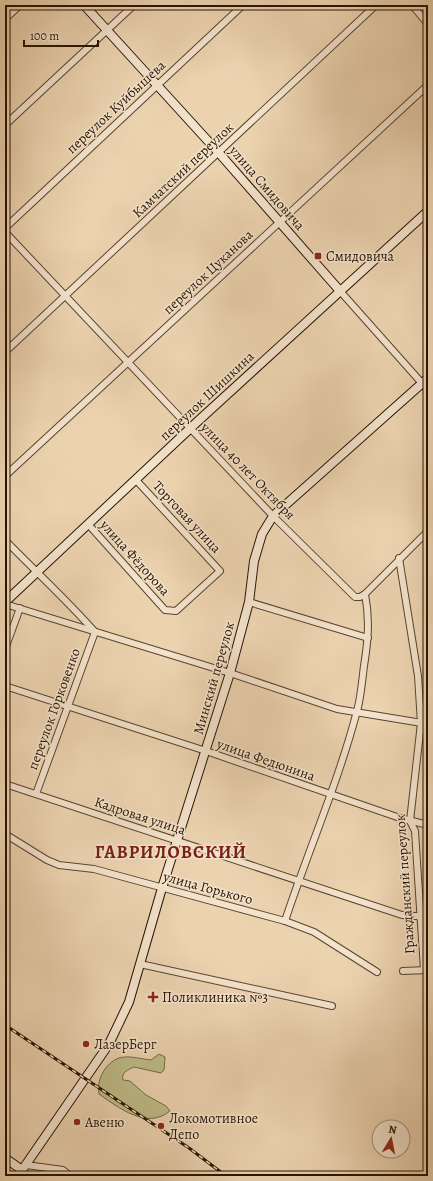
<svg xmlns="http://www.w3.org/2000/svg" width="433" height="1181" font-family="Alegreya,serif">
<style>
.green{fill:#bdbb87;stroke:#726844}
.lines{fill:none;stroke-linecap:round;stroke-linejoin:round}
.street-casing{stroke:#59442d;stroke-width:8}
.secondary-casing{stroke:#281401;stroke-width:10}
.street{stroke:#f3e2cc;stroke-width:6}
.secondary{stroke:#f3e2cc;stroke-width:8}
.rail-casing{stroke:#281401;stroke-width:3}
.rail{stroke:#f3e2cc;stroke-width:1.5;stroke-dasharray:4.5;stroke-linecap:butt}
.poi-dot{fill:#8f2418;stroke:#f3e2cc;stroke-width:1.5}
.labels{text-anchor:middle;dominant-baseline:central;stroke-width:3;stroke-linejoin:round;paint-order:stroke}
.street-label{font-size:14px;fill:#281401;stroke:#f3e2cc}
.poi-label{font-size:14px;fill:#281401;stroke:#f3e2cc;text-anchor:start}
.district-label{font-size:18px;font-weight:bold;letter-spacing:1px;fill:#7a1f14;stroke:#f3e2cc}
</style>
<rect width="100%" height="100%" fill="#ecd3b0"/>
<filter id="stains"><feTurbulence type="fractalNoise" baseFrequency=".005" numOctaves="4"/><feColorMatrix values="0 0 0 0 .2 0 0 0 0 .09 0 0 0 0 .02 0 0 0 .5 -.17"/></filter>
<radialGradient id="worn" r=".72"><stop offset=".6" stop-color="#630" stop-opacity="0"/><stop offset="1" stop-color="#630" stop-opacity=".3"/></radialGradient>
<!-- green -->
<path class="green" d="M 159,1054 L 165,1057 L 164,1070 L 161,1073 L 134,1067 C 128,1070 121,1072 123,1080 L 130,1081 L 146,1095 L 166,1106 L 170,1111 C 147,1130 119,1108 99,1094 C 96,1081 105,1063 119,1058 C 129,1055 141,1059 151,1060 Z"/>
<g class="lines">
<!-- street casing -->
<g class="street-casing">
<g id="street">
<polyline points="412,5 428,24"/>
<polyline points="5,19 20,5"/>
<polyline points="5,125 134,5"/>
<polyline points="5,228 243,5"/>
<path d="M 5,232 L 273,516 L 355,597 L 360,597 L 365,594 C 370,619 368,641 364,666 C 362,681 361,697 357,711 C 338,783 308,851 285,921"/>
<polyline points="340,291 428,390"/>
<polyline points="5,352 376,5"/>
<polyline points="5,476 428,85"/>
<polyline points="88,524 165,610 176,611 220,571 136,480"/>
<path d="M 5,540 C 35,571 67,600 95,632 L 36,794"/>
<polyline points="399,558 418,676 421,723 410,821 415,831 424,970"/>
<polyline points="365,594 428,531"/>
<polyline points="249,602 368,638"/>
<polyline points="5,604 230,673 337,709 428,724"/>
<polyline points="5,649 20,608"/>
<polyline points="5,686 206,751 400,818 428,825"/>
<polyline points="5,784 402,915 428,917"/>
<polyline points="5,834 47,860 59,865 94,869 285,921 314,932 377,972"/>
<polyline points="140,964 332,1006"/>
<polyline points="403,971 428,970"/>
<polyline points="26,1165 63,1170 70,1176"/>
</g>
</g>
<!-- secondary casing -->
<g class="secondary-casing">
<g id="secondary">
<polyline points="84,5 219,153 340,291"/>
<polyline points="5,602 197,422 428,211"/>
<polyline points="5,1158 22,1170"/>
<polyline points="18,1176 109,1044 129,1002 162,888 230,673 249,602 254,561 262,534 273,516 428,378"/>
</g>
</g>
<!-- street -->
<use href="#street" class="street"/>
<!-- secondary -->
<use href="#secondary" class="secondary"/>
<!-- rail casing -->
<g class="rail-casing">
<polyline id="rail" points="5,1025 189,1148 226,1176"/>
</g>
<!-- rail -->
<use href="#rail" class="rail"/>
</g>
<!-- markers -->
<g class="poi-dot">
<rect x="314" y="252" width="8" height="8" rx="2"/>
<path d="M151 991h4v4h4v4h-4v4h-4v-4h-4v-4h4z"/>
<circle cx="86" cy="1044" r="4"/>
<circle cx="77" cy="1122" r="4"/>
<circle cx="161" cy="1126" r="4"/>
</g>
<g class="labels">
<!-- street labels -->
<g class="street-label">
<text transform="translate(116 107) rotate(-43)">переулок Куйбышева</text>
<text transform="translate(183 170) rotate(-43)">Камчатский переулок</text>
<text transform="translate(267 188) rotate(49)">улица Смидовича</text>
<text transform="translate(208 272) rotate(-43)">переулок Цуканова</text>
<text transform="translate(207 396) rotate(-43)">переулок Шишкина</text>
<text transform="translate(248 471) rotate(46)">улица 40 лет Октября</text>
<text transform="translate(187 517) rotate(47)">Торговая улица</text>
<text transform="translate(135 558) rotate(48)">улица Фёдорова</text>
<text transform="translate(214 678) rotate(-74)">Минский переулок</text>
<text transform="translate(54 709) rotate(-70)">переулок Горковенко</text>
<text transform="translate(266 760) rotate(19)">улица Федюнина</text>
<text transform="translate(140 816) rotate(18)">Кадровая улица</text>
<text transform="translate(405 884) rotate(-94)">Гражданский переулок</text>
<text transform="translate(208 888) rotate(15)">улица Горького</text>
</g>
<!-- poi labels -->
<g class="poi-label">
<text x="326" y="256">Смидовича</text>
<text x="162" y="997">Поликлиника №3</text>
<text x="94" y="1044">ЛазерБерг</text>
<text x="169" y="1118">Локомотивное<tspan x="169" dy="16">Депо</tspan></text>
<text x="85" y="1122">Авеню</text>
</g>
<!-- district labels -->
<g class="district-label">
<text x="171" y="852">ГАВРИЛОВСКИЙ</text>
</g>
</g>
<!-- margin -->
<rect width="433" height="1181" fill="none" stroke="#ecd3b0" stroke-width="20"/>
<rect x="6" y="6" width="421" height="1169" fill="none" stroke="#281401" stroke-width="2"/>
<rect x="10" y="10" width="413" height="1161" fill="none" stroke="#281401"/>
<!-- north arrow -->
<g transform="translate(391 1139) rotate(10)"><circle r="19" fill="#f3e2cc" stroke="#a2907b"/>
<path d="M0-3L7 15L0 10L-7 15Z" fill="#8f2418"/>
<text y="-6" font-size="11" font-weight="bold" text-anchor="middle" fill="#281401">N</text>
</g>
<!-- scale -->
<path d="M24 40v6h74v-6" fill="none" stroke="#281401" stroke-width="2"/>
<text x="30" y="40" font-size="12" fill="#281401" stroke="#f3e2cc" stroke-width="3" paint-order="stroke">100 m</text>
<rect width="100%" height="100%" filter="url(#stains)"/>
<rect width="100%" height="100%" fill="url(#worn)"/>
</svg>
